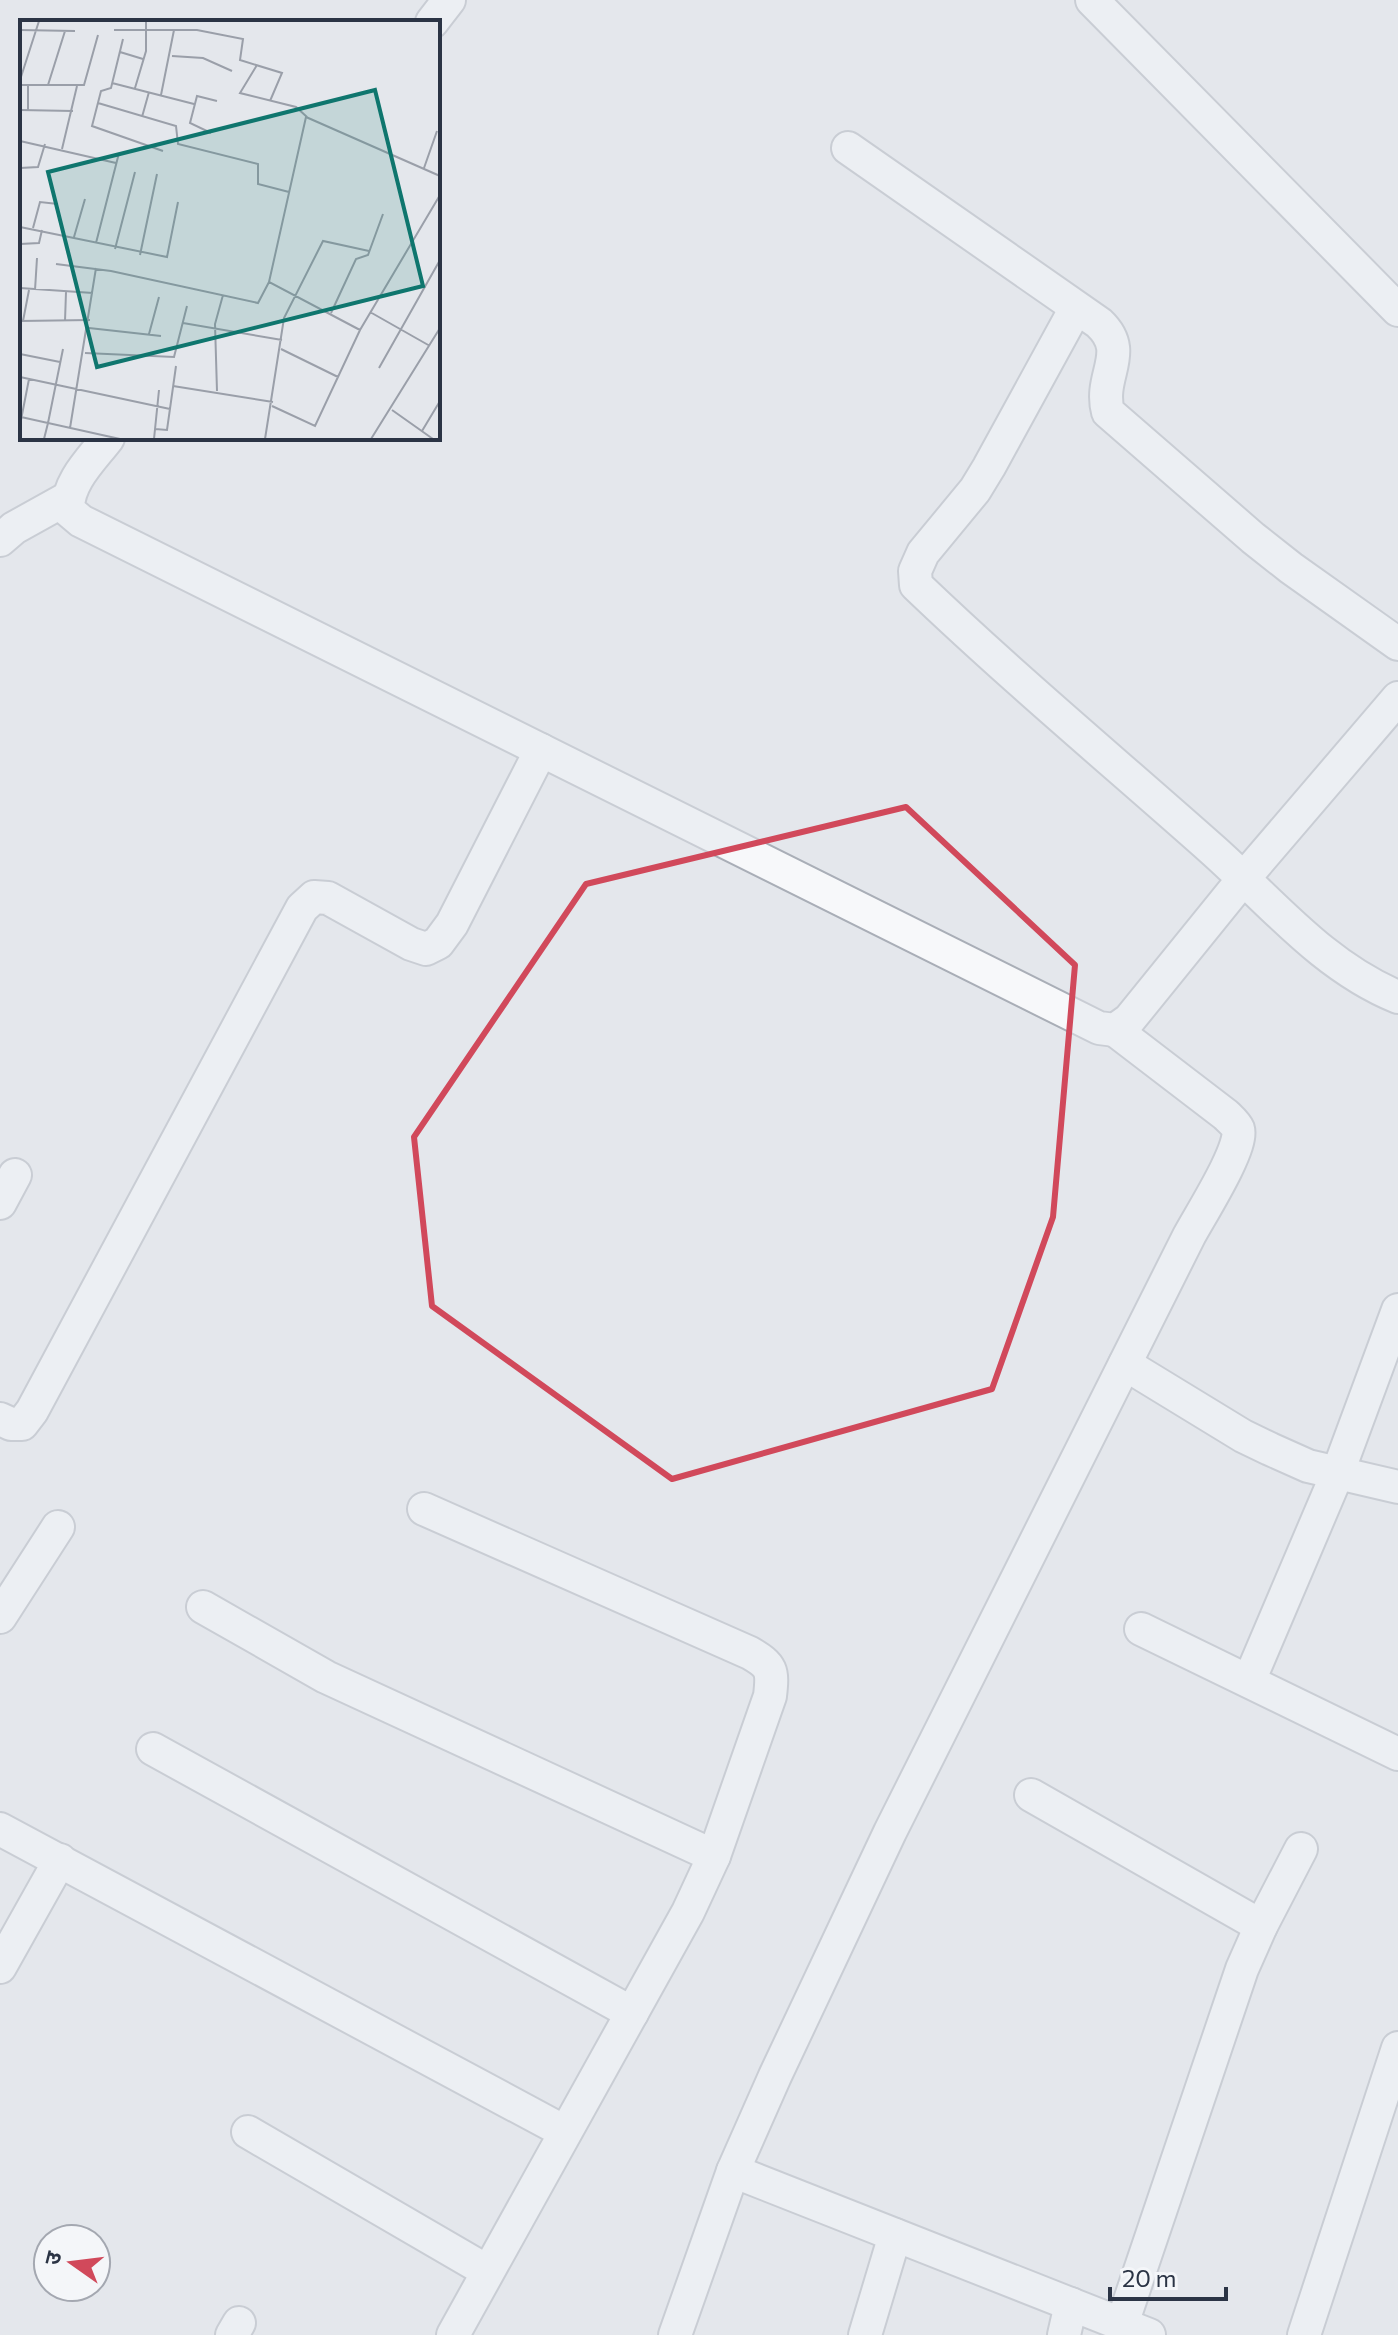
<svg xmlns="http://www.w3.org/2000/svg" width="1398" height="2335" font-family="Commissioner,'Noto Sans Devanagari',sans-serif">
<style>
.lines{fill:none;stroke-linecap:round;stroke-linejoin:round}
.street-casing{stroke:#a9aeb7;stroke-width:36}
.street{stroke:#f7f8fa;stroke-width:32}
.marked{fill:none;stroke:#d1495b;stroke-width:6;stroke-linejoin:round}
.inset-road{fill:none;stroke:#9a9fa9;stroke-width:2}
.view{fill:#0f766e;fill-opacity:0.15;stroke:#0f766e;stroke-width:4}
.inset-edge{fill:none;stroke:#2b3445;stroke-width:4}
</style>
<rect width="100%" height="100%" fill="#e4e7ec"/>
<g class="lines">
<!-- street casing -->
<g class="street-casing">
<g id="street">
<polyline points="1092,0 1398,310"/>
<polyline points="432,22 449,0"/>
<path d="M 848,148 L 1099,323 C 1131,353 1098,375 1108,412 L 1253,538 L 1291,568 L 1398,644"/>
<path d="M 1076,308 L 989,467 L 975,490 L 923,553 L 915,571 L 916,585 C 1012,677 1115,763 1214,851 C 1272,903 1324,967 1398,997"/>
<path d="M 108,438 C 92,459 67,482 68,510 L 81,521 L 1099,1028 L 1115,1030 L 1129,1020 L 1244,878 L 1398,698"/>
<polyline points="0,540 14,528 68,498"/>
<polyline points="0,1203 15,1175"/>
<polyline points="1125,1364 1243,1436 1270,1449 1308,1466 1398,1487"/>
<polyline points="0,1419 11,1424 22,1424 32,1411 302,908 314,897 328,898 411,944 426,949 438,943 452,924 541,750"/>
<path d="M 424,1509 L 750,1653 C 772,1666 773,1670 770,1696 L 714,1856 L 688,1912 L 453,2335"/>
<polyline points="203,1607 326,1677 714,1856"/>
<polyline points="0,1617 58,1527"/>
<polyline points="1141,1629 1398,1754"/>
<polyline points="1249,1681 1338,1472 1398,1310"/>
<polyline points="153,1749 632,2013"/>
<polyline points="1031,1795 1261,1926"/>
<polyline points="0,1829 565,2132"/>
<polyline points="0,1967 60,1860"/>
<polyline points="248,2132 487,2271"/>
<polyline points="733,2171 1149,2335"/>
<polyline points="1122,2324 1242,1969 1261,1926 1301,1849"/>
<polyline points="232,2335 239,2323"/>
<path d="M 675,2335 L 733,2171 L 775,2076 L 890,1832 L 1189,1236 C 1199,1217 1244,1147 1238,1129 C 1236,1124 1229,1118 1226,1115 L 1115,1030"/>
<polyline points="865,2335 895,2235"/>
<polyline points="1064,2335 1071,2304"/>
<polyline points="1304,2335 1398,2048"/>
</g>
</g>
<!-- street -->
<use href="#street" class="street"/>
</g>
<!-- marked area -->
<path d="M0 0H1398V2335H0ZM 906,807 L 1075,965 L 1053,1217 L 992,1389 L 672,1479 L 432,1306 L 414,1137 L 586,884 Z" fill="#e4e7ec" fill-opacity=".55" fill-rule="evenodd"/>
<path class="marked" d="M 906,807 L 1075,965 L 1053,1217 L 992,1389 L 672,1479 L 432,1306 L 414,1137 L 586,884 Z"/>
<!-- overview -->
<g transform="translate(20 20)">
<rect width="420" height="420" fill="#e4e7ec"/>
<path class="inset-road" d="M 0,10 L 55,11M 94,10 L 177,10 L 223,19 L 220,40 L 262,53 L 250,81M 103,19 L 91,68 L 81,71 L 72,106 L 143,131M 100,32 L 123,39M 152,36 L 183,38 L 212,51M 237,45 L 220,73 L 276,87 L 287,97M 0,60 L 19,1M 92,63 L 174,84M 0,65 L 64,65 L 78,15M 28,65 L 45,11M 115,68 L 126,31 L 126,1M 141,75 L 154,10M 78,83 L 156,106 L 158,124 L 238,144 L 238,164 L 269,172M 0,90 L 53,91M 8,90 L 8,65M 122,97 L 129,72M 191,113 L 170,103 L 177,76 L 197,81M 0,121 L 96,143M 42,129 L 57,66M 0,148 L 18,147 L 25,124M 404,148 L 417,111M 0,207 L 147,237 L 158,182M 13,208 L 20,182 L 38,184M 54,217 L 65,179M 76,223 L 99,133M 0,224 L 19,223 L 22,210M 95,229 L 115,152M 120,235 L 137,154M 36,244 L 91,251 L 238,283 L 249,262M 0,268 L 73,273M 15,270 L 17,238M 350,292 L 410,326M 311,293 L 336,239 L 348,235 L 363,194M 0,301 L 70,300M 3,301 L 9,270M 45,301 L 46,272M 163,303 L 262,320M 69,308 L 141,316M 340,310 L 249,262 L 286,97 L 420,156M 129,314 L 139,277M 43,329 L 28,403 L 100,419M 261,329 L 318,357M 65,333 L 154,337 L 167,286M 0,334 L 40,342M 359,348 L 420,240M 0,357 L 150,389M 153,366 L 253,382M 197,371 L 195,304 L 203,275M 252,386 L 295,406 L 340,310 L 420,175M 372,390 L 413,419M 1,397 L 28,403 L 24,419M 0,405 L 9,359M 50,408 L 76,248M 135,409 L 147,410 L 156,346M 402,411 L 420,381M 134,419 L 139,370M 245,419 L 264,298 L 303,221 L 349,231M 351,419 L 420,308"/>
<path class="view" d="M 355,70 L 403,266 L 77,347 L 28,152 Z"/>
<rect width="420" height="420" class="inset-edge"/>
</g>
<!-- north arrow -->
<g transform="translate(72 2263) rotate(284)"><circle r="38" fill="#f4f6f9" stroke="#a4a8b1" stroke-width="2"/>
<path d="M0-6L14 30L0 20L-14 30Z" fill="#d1495b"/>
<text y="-12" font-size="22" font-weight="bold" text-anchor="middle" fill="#2b3445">उ</text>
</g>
<!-- scale -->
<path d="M1110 2287v12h116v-12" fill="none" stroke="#2b3445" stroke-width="4"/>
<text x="1122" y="2287" font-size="24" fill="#2b3445" stroke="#f4f6f9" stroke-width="6" paint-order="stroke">20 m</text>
</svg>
